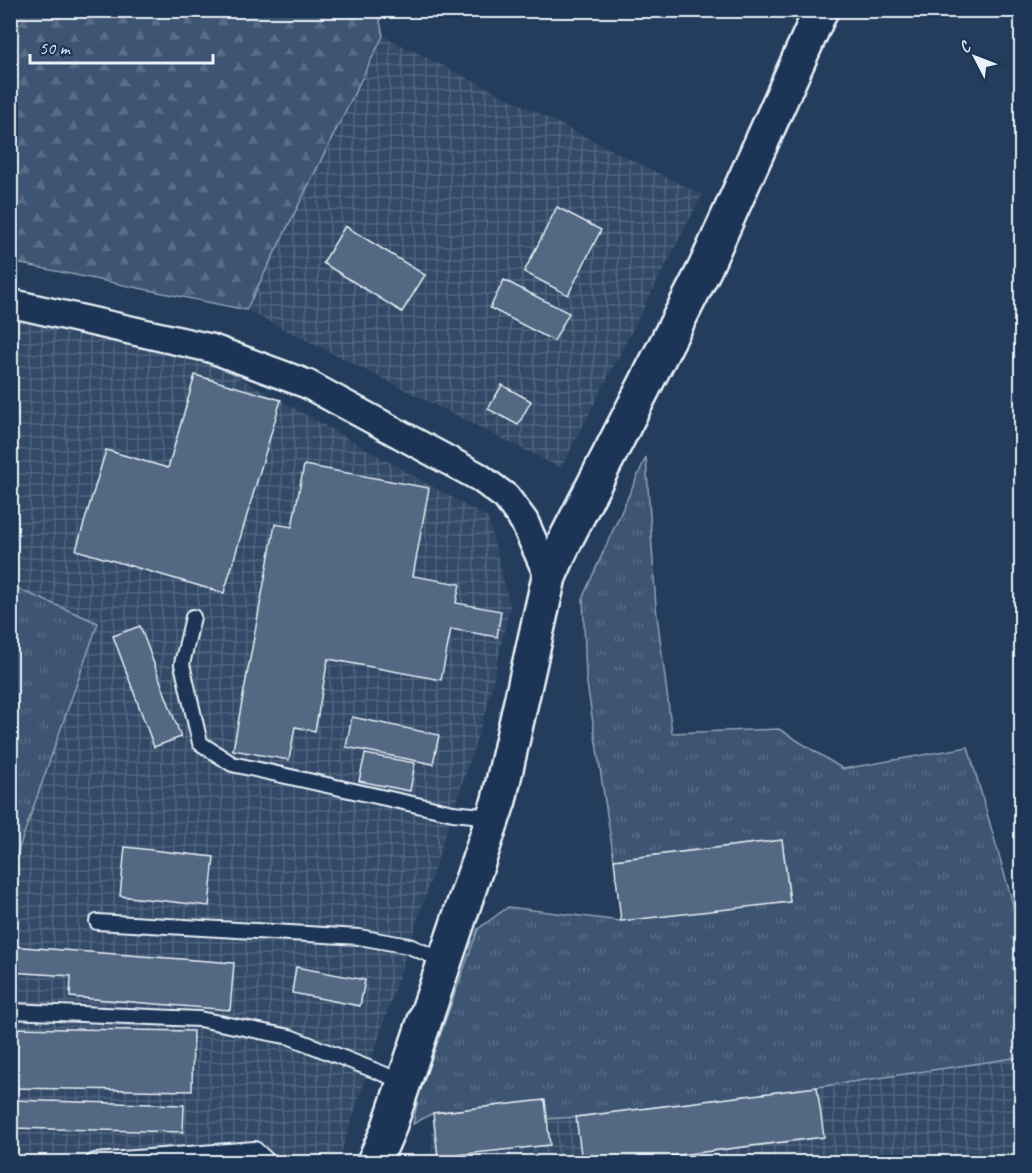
<svg xmlns="http://www.w3.org/2000/svg" width="1032" height="1173" font-family="Caveat,sans-serif">
<style>
.industrial{fill:url(#industrial-grid)}
.grass{fill:url(#grass-tufts);stroke:#93a2b5;stroke-width:1.5}
.forest{fill:url(#forest-firs);stroke:#93a2b5;stroke-width:1.5}
.building{fill:#536782;stroke:#e8f1f8;stroke-width:1.5}
.lines{fill:none;stroke-linecap:round;stroke-linejoin:round}
.lane-casing{stroke:#e8f1f8;stroke-width:18}
.street-casing{stroke:#e8f1f8;stroke-width:32}
.secondary-casing{stroke:#e8f1f8;stroke-width:38}
.lane{stroke:#1d3557;stroke-width:14}
.street{stroke:#1d3557;stroke-width:27}
.secondary{stroke:#1d3557;stroke-width:33}
</style>
<defs>
<pattern id="industrial-grid" width="8" height="8" patternUnits="userSpaceOnUse" patternTransform="scale(1.5)"><rect width="8" height="8" fill="#334a68"/><path d="M0 4h8M4 0v8" fill="none" stroke="#51657e"/></pattern>
<pattern id="grass-tufts" width="24" height="20" patternUnits="userSpaceOnUse" patternTransform="scale(1.5)"><rect width="24" height="20" fill="#3e5472"/><path d="M3 7l-1-3M5 7V3M7 7l1-3M15 17l-1-3M17 17v-4M19 17l1-3" fill="none" stroke="#5a6d87"/></pattern>
<pattern id="forest-firs" width="22" height="20" patternUnits="userSpaceOnUse" patternTransform="scale(1.5)"><rect width="22" height="20" fill="#3e5472"/><path d="M5 1l3.5 6h-7zM16 11l3.5 6h-7z" fill="#5a6d87"/></pattern>
</defs>
<rect width="100%" height="100%" fill="#253d5d"/>
<filter id="ink" filterUnits="userSpaceOnUse"><feTurbulence type="fractalNoise" baseFrequency=".0167" numOctaves="2"/><feDisplacementMap in="SourceGraphic" scale="12" xChannelSelector="R" yChannelSelector="G"/><feConvolveMatrix kernelMatrix="1 2 1 2 8 2 1 2 1" color-interpolation-filters="sRGB"/></filter>
<g filter="url(#ink)">
<!-- industrial -->
<g class="industrial">
<polygon points="383,36 702,195 561,468 246,310"/>
<polygon points="10,318 205,358 488,518 510,606 487,708 338,1162 11,1162 11,871 98,623 11,586"/>
<polygon points="1021,1057 1021,1162 431,1162 433,1113 545,1100 576,1117 817,1087"/>
</g>
<!-- grass -->
<g class="grass">
<polygon points="646,457 656,607 672,733 779,729 843,769 968,747 1021,932 1021,1057 817,1087 576,1117 547,1119 544,1100 433,1113 413,1124 418,1097 478,929 508,907 621,921 790,901 782,840 614,860 586,677 583,597"/>
<polygon points="11,586 98,623 11,871"/>
</g>
<!-- forest -->
<polygon class="forest" points="10,11 378,11 383,36 246,310 11,262"/>
<!-- building -->
<g class="building">
<polygon points="557,207 601,230 568,295 524,272"/>
<polygon points="345,226 425,275 402,312 323,263"/>
<polygon points="504,280 569,313 554,341 490,308"/>
<polygon points="195,375 281,400 224,593 76,550 106,450 168,468"/>
<polygon points="502,385 531,401 518,425 488,409"/>
<polygon points="304,465 429,488 413,576 460,584 456,603 501,611 497,637 451,629 441,680 328,659 315,731 295,727 289,760 233,750 275,524 292,527"/>
<polygon points="140,626 181,737 154,747 113,636"/>
<polygon points="352,717 439,735 433,764 346,747"/>
<polygon points="365,754 415,763 410,791 359,781"/>
<polygon points="782,840 790,902 621,921 614,860"/>
<polygon points="125,847 214,857 209,906 120,896"/>
<polygon points="10,946 234,963 230,1010 70,997 71,976 10,972"/>
<polygon points="296,967 365,980 360,1006 292,993"/>
<polygon points="10,1028 193,1031 192,1091 10,1088"/>
<polygon points="817,1087 824,1137 672,1156 673,1162 582,1162 576,1117"/>
<polygon points="10,1100 184,1105 183,1132 10,1128"/>
<polygon points="545,1100 550,1145 438,1157 433,1113"/>
</g>
<g class="lines">
<!-- lane casing -->
<g class="lane-casing">
<g id="lane">
<polyline points="193,617 182,664 200,743 232,764 453,813 493,817"/>
<polyline points="97,922 359,937 409,946 444,961"/>
<polyline points="10,1011 199,1019 290,1037 404,1082"/>
<polyline points="93,1162 95,1161 255,1149 269,1162"/>
</g>
</g>
<!-- street casing -->
<g class="street-casing">
<polyline id="street" points="10,303 210,348 307,384 479,477 506,497 524,521 549,577"/>
</g>
<!-- secondary casing -->
<g class="secondary-casing">
<polyline id="secondary" points="374,1162 388,1130 499,800 549,577 566,539 705,268 821,10"/>
</g>
<!-- lane -->
<use href="#lane" class="lane"/>
<!-- street -->
<use href="#street" class="street"/>
<!-- secondary -->
<use href="#secondary" class="secondary"/>
</g>
</g>
<!-- margin -->
<rect width="1032" height="1173" fill="none" stroke="#1d3557" stroke-width="36"/>
<rect x="18" y="18" width="996" height="1137" fill="none" stroke="#e8f1f8" stroke-width="2" filter="url(#ink)"/>
<!-- north arrow -->
<g transform="translate(975 57) rotate(312)" stroke="#1d3557" stroke-width="4.5" paint-order="stroke">
<path d="M0-4.5L10 22L0 15L-10 22Z" fill="#e8f1f8"/>
<text y="-9" font-size="16" font-weight="bold" text-anchor="middle" fill="#e8f1f8">С</text>
</g>
<!-- scale -->
<path d="M30 54v9h183v-9" fill="none" stroke="#e8f1f8" stroke-width="3"/>
<text x="39" y="54" font-size="18" fill="#e8f1f8" stroke="#1d3557" stroke-width="4.5" paint-order="stroke">50 m</text>
</svg>
